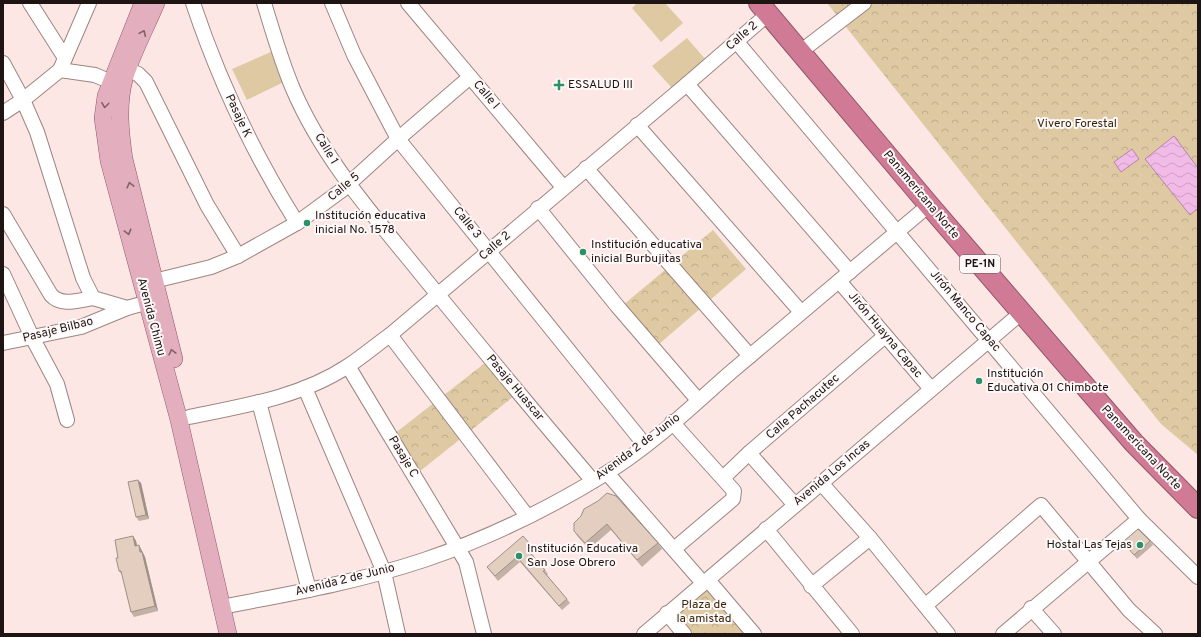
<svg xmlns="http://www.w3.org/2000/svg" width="1201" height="637" font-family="Overpass,sans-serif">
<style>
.grass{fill:#dec9a3}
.park{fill:url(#park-crowns)}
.water{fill:url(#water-waves);stroke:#b188a7}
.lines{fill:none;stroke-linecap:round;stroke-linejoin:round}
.minor-casing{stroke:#9d8581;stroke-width:16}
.major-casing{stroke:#915668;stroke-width:18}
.highway-casing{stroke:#915668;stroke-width:22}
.minor{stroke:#fff;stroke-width:14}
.major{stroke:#e3afbf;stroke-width:17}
.highway{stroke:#d07a95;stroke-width:20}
.wall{fill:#c3b1a5}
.shaded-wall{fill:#9f9086}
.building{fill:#e3cec0;stroke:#9f9086}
.oneway{stroke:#806269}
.poi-dot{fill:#2c906b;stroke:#fef9f8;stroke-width:1.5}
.labels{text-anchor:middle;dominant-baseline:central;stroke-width:4;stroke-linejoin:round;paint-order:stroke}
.shield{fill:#fef9f8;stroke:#605958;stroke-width:1}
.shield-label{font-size:11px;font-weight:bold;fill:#1d1413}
.street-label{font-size:12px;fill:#1d1413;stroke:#fef9f8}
.poi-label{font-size:12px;fill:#1d1413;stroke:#fef9f8;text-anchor:start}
.park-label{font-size:12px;fill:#35270b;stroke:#fef9f8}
</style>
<defs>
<pattern id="park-crowns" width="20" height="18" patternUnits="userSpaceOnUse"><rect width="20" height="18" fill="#dec9a3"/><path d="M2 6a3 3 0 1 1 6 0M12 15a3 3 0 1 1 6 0" fill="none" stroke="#beac8b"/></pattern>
<pattern id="water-waves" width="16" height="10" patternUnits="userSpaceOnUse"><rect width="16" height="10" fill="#f1bae7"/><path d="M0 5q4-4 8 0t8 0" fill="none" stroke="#ce9fc5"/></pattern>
</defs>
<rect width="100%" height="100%" fill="#fde7e4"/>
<!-- grass -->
<g class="grass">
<polygon points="637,3 665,3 683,23 661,42 632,8"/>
<polygon points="687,38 706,60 672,88 652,66"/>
<polygon points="273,51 286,81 247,100 232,69"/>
</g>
<!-- park -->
<g class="park">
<polygon points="827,3 1198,3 1198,455 1161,424"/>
<polygon points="713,230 746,269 658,345 623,305"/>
<polygon points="485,363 514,396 419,472 394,434"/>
<polygon points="708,580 754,634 685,634 667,613"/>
</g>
<!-- water -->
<g class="water">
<polygon points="1174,136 1198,168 1198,208 1190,215 1145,159"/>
<polygon points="1132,149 1139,159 1121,172 1114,162"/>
</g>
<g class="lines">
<!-- minor casing -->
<g class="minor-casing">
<g id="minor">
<polyline points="30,3 65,58"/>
<path d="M 193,3 C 219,81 253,153 297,223"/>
<path d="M 264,3 C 273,32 281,61 293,89 C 323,159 374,216 421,274 C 478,344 535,413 593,481"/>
<polyline points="332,3 354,55 398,139 645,445"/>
<polyline points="408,3 563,187"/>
<polyline points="736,41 1139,519 1198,577"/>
<polyline points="800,52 864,3"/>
<polyline points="3,63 23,100 37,132 83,278 93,298 127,308"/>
<polyline points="118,65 138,74 146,82 207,205 238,256"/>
<polyline points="60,70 89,3"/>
<polyline points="687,84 850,272"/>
<polyline points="3,113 23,100 60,70 95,75 111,82"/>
<polyline points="637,125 801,312"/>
<polyline points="586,168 750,356"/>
<polyline points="538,208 618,307 698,400"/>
<path d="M 3,214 L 51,295 C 62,307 79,300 93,298"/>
<polyline points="3,274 32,337 57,384 67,420"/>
<polyline points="154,281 211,267 238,256 297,223 342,190 398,139 470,77"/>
<polyline points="839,281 931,389"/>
<polyline points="390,335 527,516"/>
<polyline points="3,343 81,327 127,308 156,300"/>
<polyline points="348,366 466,562 484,634"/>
<polyline points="305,388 384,572 398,634"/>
<polyline points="259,402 309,590"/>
<path d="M 189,417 C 243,406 301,397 348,366 C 362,357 376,345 390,335 L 687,84 L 768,14"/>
<polyline points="672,422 734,491 733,499 674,549"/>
<polyline points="749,453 795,505"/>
<polyline points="607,473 703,583"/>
<polyline points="723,478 749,453 885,336"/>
<polyline points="821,483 870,538 948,634"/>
<polyline points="766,529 852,634"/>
<polyline points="708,580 754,634"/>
<polyline points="811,586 870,538"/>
<polyline points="926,605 1041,505 1129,610 1155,634"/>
<path d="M 221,607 C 289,594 358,582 424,560 C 486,539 550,508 605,474 C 651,446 691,407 731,372 C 797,316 863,261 929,205"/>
<polyline points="1031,608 1054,634"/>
<polyline points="667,613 684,634"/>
<polyline points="644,634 1021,313"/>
<polyline points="1003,634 1139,519"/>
</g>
</g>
<!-- major casing -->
<g class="major-casing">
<g id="major">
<polyline points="143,3 106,96 103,118 109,161 179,420 228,634"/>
<path d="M 156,3 C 146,27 133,51 125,76 C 117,103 120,132 124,159 L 174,359"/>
</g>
</g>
<!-- highway casing -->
<g class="highway-casing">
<polyline id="highway" points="759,3 929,205 1134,443 1198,508"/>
</g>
<!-- minor -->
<use href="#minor" class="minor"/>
<!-- major -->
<use href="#major" class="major"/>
<!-- highway -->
<use href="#highway" class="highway"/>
</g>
<!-- wall -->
<g class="wall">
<polygon points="141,483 149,519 139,521 136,517"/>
<polygon points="584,509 658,543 662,549 642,567 611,530 589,549 578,537 574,531"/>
<polygon points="133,536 136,541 137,545 139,545 145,557 158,611 134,617 131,612 123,576 119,571 118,558"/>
<polygon points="1150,541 1153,545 1137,559 1123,542"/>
<polygon points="531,545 535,550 531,553 545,570 548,574 547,575 567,599 570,603 562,610 520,562 498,581 487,567"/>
</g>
<!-- shaded-wall -->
<g class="shaded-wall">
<polygon points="138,480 141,483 149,519 146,515"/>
<polygon points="133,536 136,541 138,551 135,546"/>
<polygon points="139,545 145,557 158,611 155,606"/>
</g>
<!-- building -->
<g class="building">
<polygon points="138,480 146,515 136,517 128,482"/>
<polygon points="607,493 616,496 658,543 637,560 607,524 585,543 574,531 574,523 581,516 584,509 598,501"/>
<polygon points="1138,529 1150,541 1134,555 1123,542"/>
<polygon points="133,536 135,546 139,545 140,552 142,552 155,606 131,612 121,571 119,571 116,558 118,558 115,540"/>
<polygon points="523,536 531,545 527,549 545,570 543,571 567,599 559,606 517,557 495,576 487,567"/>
</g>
<!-- one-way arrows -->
<defs><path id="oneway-chevron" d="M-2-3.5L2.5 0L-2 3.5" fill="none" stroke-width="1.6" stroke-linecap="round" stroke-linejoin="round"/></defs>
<g class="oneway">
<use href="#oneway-chevron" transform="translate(143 33) rotate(-66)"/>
<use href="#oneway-chevron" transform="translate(105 105) rotate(97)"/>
<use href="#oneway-chevron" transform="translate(130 185) rotate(-104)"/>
<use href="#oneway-chevron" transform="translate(128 232) rotate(75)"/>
<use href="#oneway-chevron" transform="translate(172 352) rotate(-104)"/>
</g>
<!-- markers -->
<g class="poi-dot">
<path d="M557 79h4v4h4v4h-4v4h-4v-4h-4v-4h4z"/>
<circle cx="307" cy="223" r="4"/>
<circle cx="583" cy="252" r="4"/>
<circle cx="979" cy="381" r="4"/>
<circle cx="1140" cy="545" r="4"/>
<circle cx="519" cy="556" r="4"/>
</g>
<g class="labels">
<!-- shield labels -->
<rect class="shield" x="960" y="255" width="40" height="18" rx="3"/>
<g class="shield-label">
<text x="980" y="264">PE-1N</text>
</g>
<!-- street labels -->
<g class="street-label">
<text transform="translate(742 36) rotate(-41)">Calle 2</text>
<text transform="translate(486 95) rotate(50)">Calle I</text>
<text transform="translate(238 116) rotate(65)">Pasaje K</text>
<text transform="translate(326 149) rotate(59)">Calle 1</text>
<text transform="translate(344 187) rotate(-40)">Calle 5</text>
<text transform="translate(921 195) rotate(50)">Panamericana Norte</text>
<text transform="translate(467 223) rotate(51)">Calle 3</text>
<text transform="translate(495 246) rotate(-41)">Calle 2</text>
<text transform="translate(965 311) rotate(50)">Jirón Manco Capac</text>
<text transform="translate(151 317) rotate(75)">Avenida Chimu</text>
<text transform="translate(58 330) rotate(-14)">Pasaje Bilbao</text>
<text transform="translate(885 335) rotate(50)">Jirón Huayna Capac</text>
<text transform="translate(515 388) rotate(50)">Pasaje Huascar</text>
<text transform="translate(803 407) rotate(-41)">Calle Pachacutec</text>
<text transform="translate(638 447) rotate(-37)">Avenida 2 de Junio</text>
<text transform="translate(1141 448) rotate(47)">Panamericana Norte</text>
<text transform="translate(403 457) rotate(59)">Pasaje C</text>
<text transform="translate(832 473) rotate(-40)">Avenida Los Incas</text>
<text transform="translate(345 580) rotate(-14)">Avenida 2 de Junio</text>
</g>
<!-- poi labels -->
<g class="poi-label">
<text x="568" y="85">ESSALUD III</text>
<text x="315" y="216">Institución educativa<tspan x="315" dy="14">inicial No. 1578</tspan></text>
<text x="591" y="245">Institución educativa<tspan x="591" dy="14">inicial Burbujitas</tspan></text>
<text x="987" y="374">Institución<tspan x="987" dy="14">Educativa 01 Chimbote</tspan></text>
<text x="1132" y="545" text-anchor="end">Hostal Las Tejas</text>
<text x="527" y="549">Institución Educativa<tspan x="527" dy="14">San Jose Obrero</tspan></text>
</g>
<!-- park labels -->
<g class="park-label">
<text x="1077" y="124">Vivero Forestal</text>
<text x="704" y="605">Plaza de<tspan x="704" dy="14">la amistad</tspan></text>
</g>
</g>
<!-- border -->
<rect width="1201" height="637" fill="none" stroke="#1d1413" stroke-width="8"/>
</svg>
